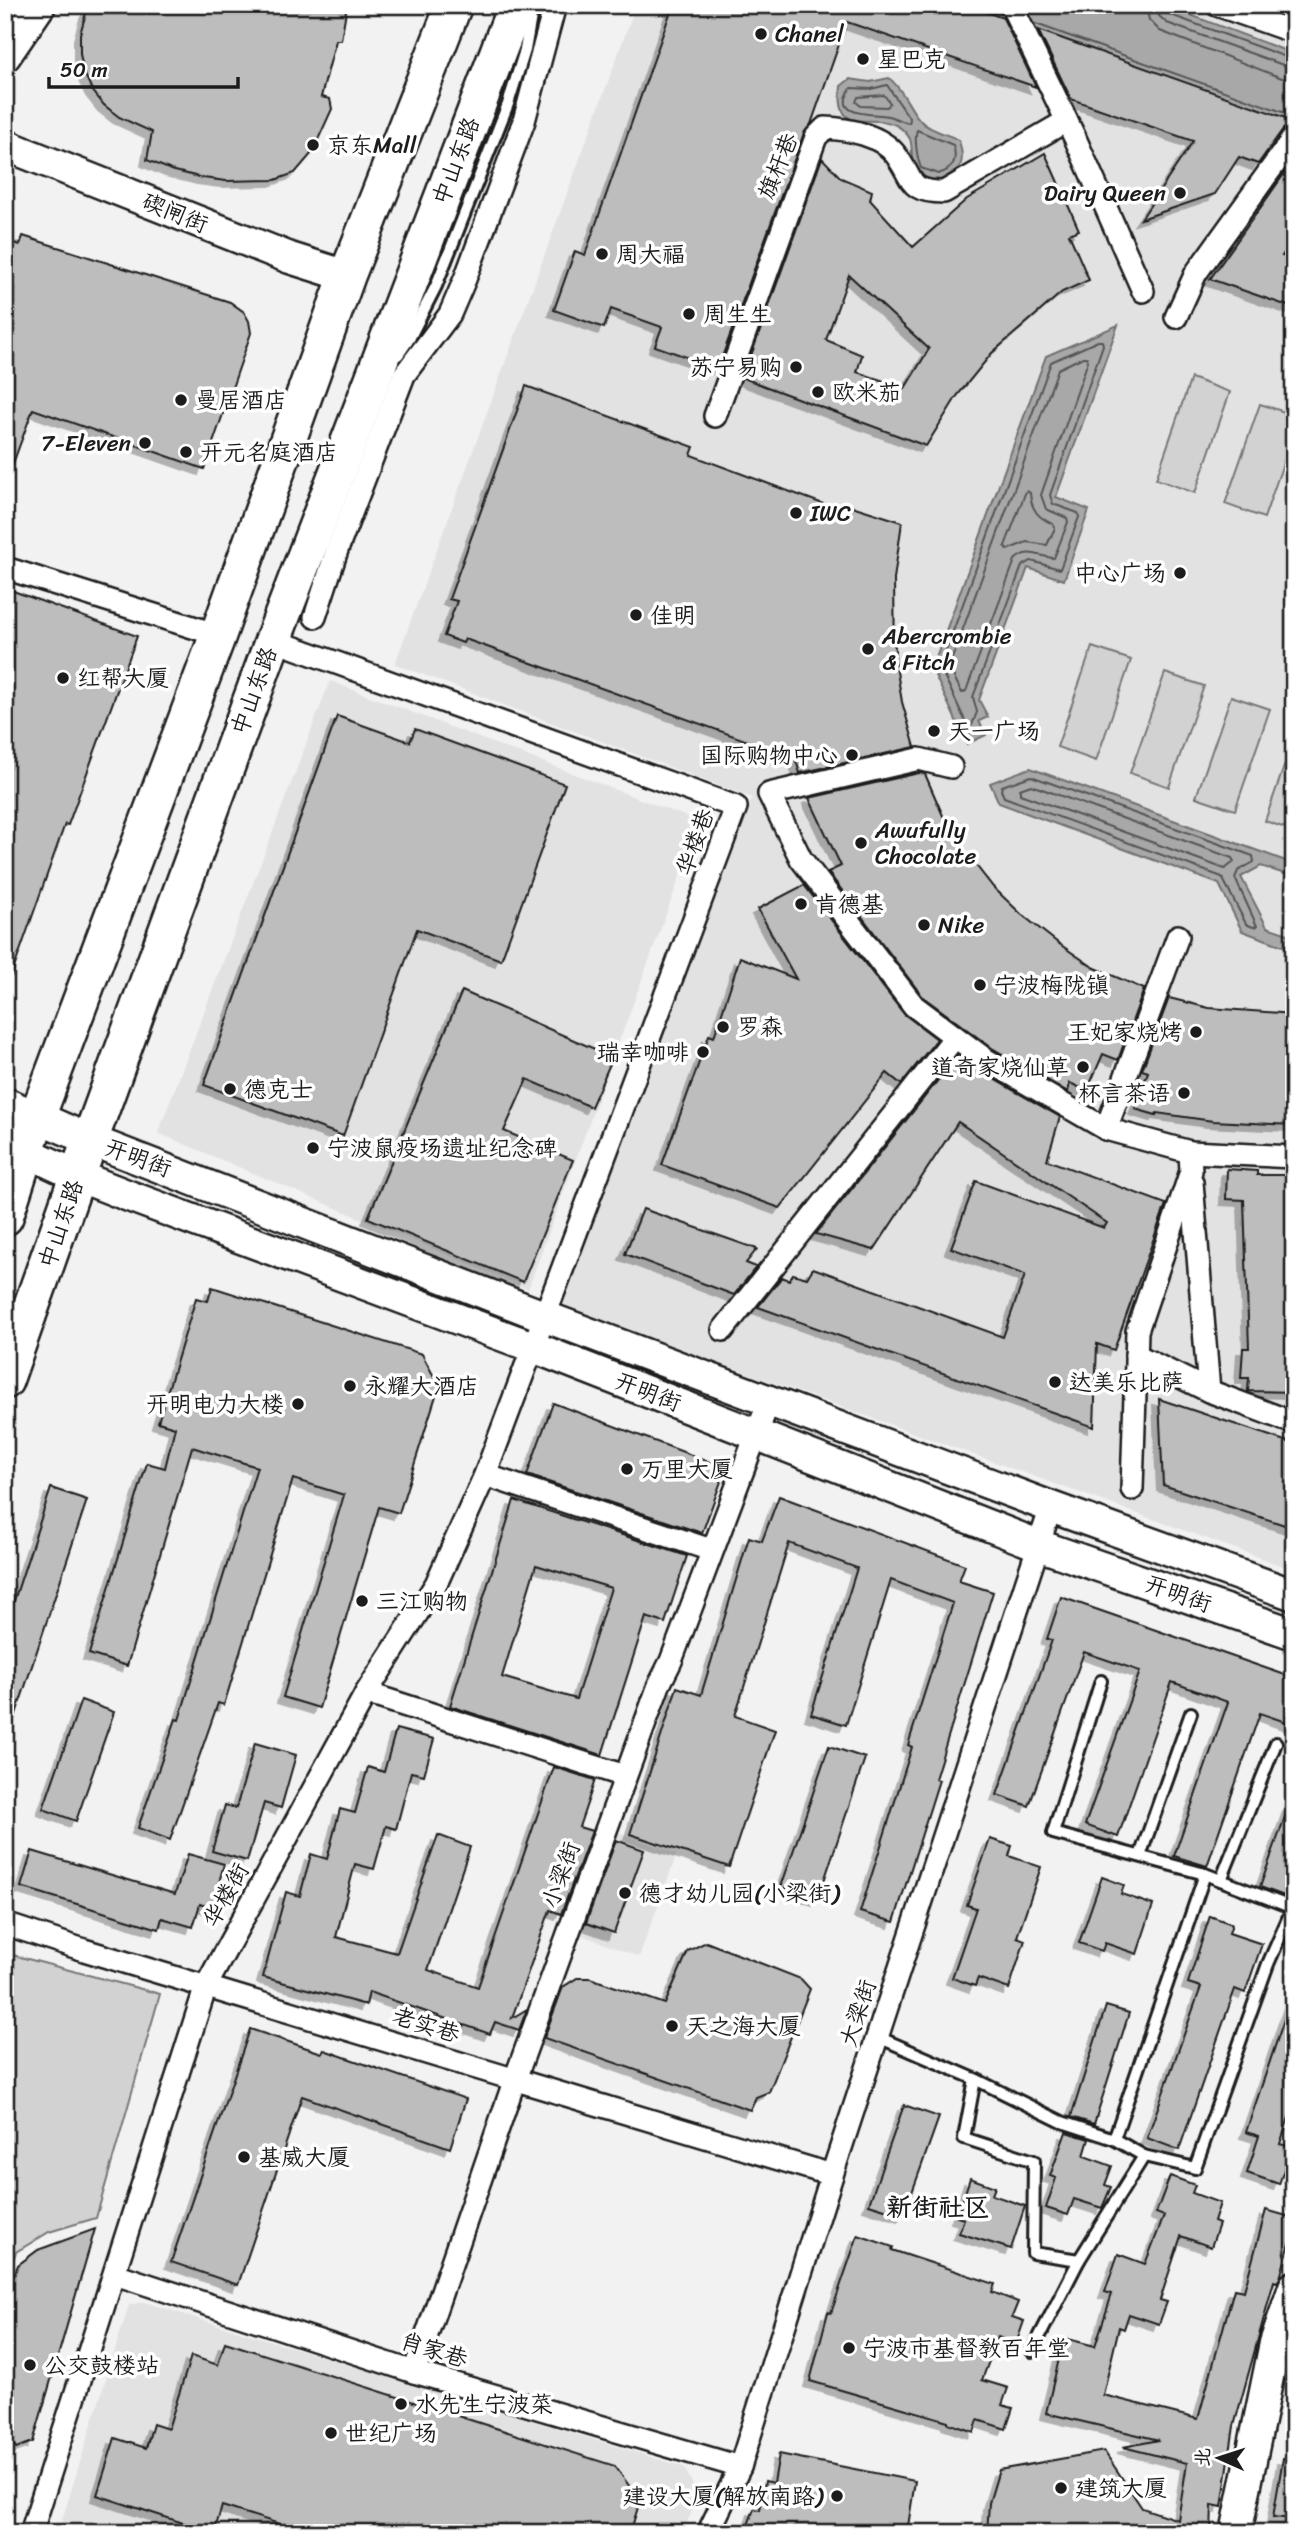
<svg xmlns="http://www.w3.org/2000/svg" width="1299" height="2538" font-family="Sriracha,'LXGW WenKai TC',sans-serif">
<style>
.built{fill:#e2e2e2}
.green{fill:#d2d2d2;stroke:#777;stroke-width:2}
.water{fill:#a8a8a8;stroke:#707070;stroke-width:2}
.lines{fill:none;stroke-linecap:round;stroke-linejoin:round}
.shore{stroke:#545454;stroke-width:2}
.building{fill:#bdbdbd;stroke:#1c1c1c;stroke-width:2;fill-rule:evenodd;filter:url(#shadow)}
.lane-casing{stroke:#1c1c1c;stroke-width:16}
.street-casing{stroke:#1c1c1c;stroke-width:26}
.secondary-casing{stroke:#1c1c1c;stroke-width:35}
.primary-casing{stroke:#1c1c1c;stroke-width:40}
.lane{stroke:#fff;stroke-width:10}
.street{stroke:#fff;stroke-width:21}
.secondary{stroke:#fff;stroke-width:30}
.primary{stroke:#fff;stroke-width:35}
.poi-dot{fill:#1c1c1c;stroke:#fff;stroke-width:2.5}
.labels{text-anchor:middle;dominant-baseline:central;stroke-width:7;stroke-linejoin:round;paint-order:stroke}
.poi-label{font-size:23px;fill:#1c1c1c;stroke:#fff;text-anchor:start}
.street-label{font-size:23px;fill:#1c1c1c;stroke:#fff}
.quarter-label{font-size:26px;font-weight:bold;fill:#1c1c1c;stroke:#fff}
</style>
<defs>
<filter id="shadow"><feDropShadow dx="-6" dy="6" stdDeviation="0" flood-color="#0004"/></filter>
</defs>
<rect width="100%" height="100%" fill="#f2f2f2"/>
<filter id="ink" filterUnits="userSpaceOnUse"><feTurbulence type="fractalNoise" baseFrequency=".0143" numOctaves="2"/><feDisplacementMap in="SourceGraphic" scale="14" xChannelSelector="R" yChannelSelector="G"/><feConvolveMatrix kernelMatrix="1 2 1 2 8 2 1 2 1" color-interpolation-filters="sRGB"/></filter>
<g filter="url(#ink)">
<!-- built -->
<g class="built">
<polygon points="636,5 1294,5 1294,1570 561,1306 752,798 395,664"/>
<polygon points="330,681 700,822 528,1289 158,1133"/>
<polygon points="612,1830 677,1854 639,1957 574,1932"/>
<polygon points="144,2302 684,2467 696,2491 691,2514 682,2533 58,2533 129,2305"/>
</g>
<!-- green -->
<g class="green">
<polygon points="1191,378 1230,392 1195,493 1156,479"/>
<polygon points="1260,404 1294,415 1294,432 1264,518 1225,504"/>
<polygon points="1092,647 1131,660 1096,761 1057,747"/>
<polygon points="1165,673 1204,686 1169,787 1130,773"/>
<polygon points="1231,696 1270,709 1235,810 1196,797"/>
<polygon points="1294,738 1294,831 1265,821"/>
<polygon points="5,1953 160,1994 96,2218 49,2232 16,2252 5,2280"/>
</g>
<!-- water -->
<g class="water">
<polygon points="907,5 1164,5 1294,54 1294,144"/>
<path d="M 889,78 C 903,89 908,106 919,119 C 928,130 947,134 959,140 C 961,149 964,158 960,166 C 957,173 951,177 944,180 C 938,182 934,181 928,179 C 903,171 916,156 910,139 C 908,135 903,129 899,127 C 873,110 835,140 841,86 L 850,79 L 870,82 Z"/>
<polygon points="1118,325 1056,497 1089,510 1064,580 1028,568 979,700 988,717 979,721 986,735 967,744 932,669 1046,356"/>
<polygon points="1030,768 1294,864 1294,877 1261,866 1241,877 1267,927 1294,936 1294,950 1242,931 1219,884 999,803 990,783"/>
</g>
<g class="lines">
<!-- shore -->
<g class="shore">
<polyline points="1146,5 1149,20 1160,31 1282,78 1294,79"/>
<polyline points="1157,5 1159,16 1167,23 1294,69"/>
<polyline points="1166,5 1166,11 1171,15 1294,60"/>
<polyline points="1033,23 1294,116"/>
<path d="M 887,85 L 910,119 L 909,123 C 903,122 896,118 888,116 C 873,113 831,118 851,88 L 871,89 Z"/>
<polygon points="884,95 890,103 887,107 861,106 856,102 858,97"/>
<path d="M 917,130 L 953,145 C 958,160 953,170 938,174 L 921,168 C 917,158 914,138 917,130 Z"/>
<polygon points="1098,341 1102,341 1103,345 1050,495 1053,504 1078,513 1079,517 1060,569 1031,561 1022,566 973,697 977,712 972,725 968,727 940,667 1051,362"/>
<path d="M 1083,357 L 1087,357 L 1088,361 L 1041,495 L 1046,509 L 1067,518 L 1068,522 L 1054,558 C 1039,557 1028,547 1015,560 L 966,691 L 962,693 L 949,667 L 1058,369 Z"/>
<path d="M 1026,491 L 1030,493 C 1031,509 1038,518 1053,524 L 1055,528 L 1047,545 L 1027,542 L 1007,550 L 1005,546 Z"/>
<polygon points="1031,776 1253,856 1254,862 1238,871 1235,878 1257,926 1253,927 1246,924 1222,877 1004,797 1001,790 1002,786"/>
<polygon points="1031,785 1232,858 1234,862 1225,869 1020,794 1020,789"/>
</g>
</g>
<!-- building -->
<g class="building">
<polygon points="91,5 347,5 341,40 336,40 321,97 330,99 332,109 312,153 295,173 275,180 226,181 203,178 171,170 147,160 152,132 119,117 104,105 92,90 84,73 80,54 80,34 86,13"/>
<polygon points="673,5 967,5 1003,18 1036,87 847,22 811,124 804,133 718,368 655,346 662,327 611,309 604,328 554,310 575,251 585,255"/>
<polygon points="1038,30 1294,121 1294,124 1283,129 1258,164 1239,157 1215,194 1141,219 1193,141 1071,99"/>
<path d="M 1045,153 L 1079,230 L 1069,234 L 1089,280 L 1062,292 L 992,353 L 957,396 L 926,446 L 743,378 L 822,158 L 841,178 L 872,191 L 870,200 L 913,247 L 967,199 ZM 849,275 L 929,349 L 905,388 L 857,372 L 862,355 L 826,340 Z"/>
<polygon points="1294,160 1294,240 1282,256 1294,260 1294,308 1210,279"/>
<polygon points="23,236 230,302 244,312 249,321 251,333 204,469 33,409 8,477 5,476 5,240 20,245"/>
<polygon points="526,386 694,447 691,455 850,514 852,506 902,522 894,579 895,659 902,702 915,747 800,773 795,758 465,639 463,643 444,636 457,601 449,599"/>
<polygon points="5,588 137,636 68,825 65,824 8,985 5,985"/>
<polygon points="337,716 410,742 415,729 565,784 501,960 417,929 343,1136 204,1085"/>
<polygon points="919,773 925,774 944,818 964,850 993,887 1021,914 1058,943 1093,967 1144,989 1118,1060 1103,1054 1087,1091 1070,1083 1068,1092 992,1048 923,997 828,872 841,866 809,798"/>
<polygon points="804,885 904,1014 937,1039 901,1084 887,1073 780,1208 662,1165 709,1035 714,1037 740,957 796,979 758,909"/>
<polygon points="462,991 613,1057 591,1107 527,1079 504,1131 573,1160 523,1282 368,1218"/>
<polygon points="1169,998 1209,1008 1294,1014 1294,1125 1213,1121 1157,1113 1156,1115 1135,1109 1148,1072 1142,1070"/>
<polygon points="958,1055 978,1070 1060,1117 1047,1160 1166,1204 1114,1350 1097,1344 1094,1427 758,1307 782,1277 789,1280 793,1274 807,1278 813,1268 1003,1337 1025,1275 951,1248 976,1181 1104,1228 1107,1223 958,1122 874,1250 816,1234"/>
<polygon points="1227,1169 1257,1171 1257,1175 1293,1175 1294,1392 1248,1391 1249,1378 1241,1378 1243,1348 1249,1348 1244,1200 1226,1199"/>
<polygon points="643,1209 757,1249 746,1263 756,1267 734,1295 625,1254"/>
<polygon points="212,1287 422,1354 439,1386 399,1513 379,1507 319,1708 283,1697 344,1495 293,1479 224,1705 218,1703 170,1840 138,1828 176,1719 179,1720 257,1467 192,1447 127,1666 89,1654 147,1463 165,1468 175,1427 158,1422 196,1298 208,1301"/>
<polygon points="1159,1399 1294,1444 1294,1528 1163,1485"/>
<polygon points="553,1403 726,1468 702,1533 527,1475"/>
<polygon points="51,1488 87,1500 9,1735 5,1734 5,1628"/>
<polygon points="779,1496 965,1565 959,1581 993,1592 935,1779 939,1780 894,1922 860,1912 912,1747 908,1745 953,1603 891,1580 846,1725 811,1714 857,1568 789,1543 735,1716 775,1730 729,1867 630,1834 677,1687 701,1695 749,1537 762,1541"/>
<path d="M 514,1500 L 687,1556 L 665,1623 L 646,1617 L 602,1755 L 450,1706 ZM 536,1565 L 611,1588 L 576,1699 L 502,1677 Z"/>
<polygon points="1061,1597 1294,1678 1294,1725 1260,1713 1207,1866 1174,1856 1228,1702 1172,1682 1118,1837 1085,1825 1140,1671 1084,1652 1029,1806 997,1795 1052,1640 1047,1639"/>
<polygon points="81,1700 114,1712 76,1821 43,1809"/>
<polygon points="396,1729 434,1739 424,1775 411,1772 396,1829 386,1826 374,1869 355,1864 336,1937 397,1953 438,1835 470,1847 428,1970 478,1987 554,1767 595,1780 579,1827 592,1831 561,1914 550,1910 512,2018 527,2009 519,2030 495,2022 490,2034 369,1992 366,2005 263,1977 286,1892 300,1896 311,1854 327,1859 340,1809 355,1813 368,1767 384,1772"/>
<polygon points="255,1743 296,1755 281,1808 264,1803 247,1861 212,1851 225,1805 236,1808"/>
<polygon points="829,1746 865,1758 818,1899 781,1887"/>
<polygon points="1291,1800 1294,1801 1294,1897 1290,1898 1260,1887"/>
<polygon points="990,1839 1012,1846 1009,1856 1041,1867 1017,1937 1025,1940 1009,1989 978,1978 975,1986 952,1978 976,1908 967,1905"/>
<polygon points="616,1840 644,1850 614,1933 586,1923"/>
<polygon points="32,1851 175,1894 188,1854 224,1864 212,1908 200,1904 193,1927 162,1918 159,1929 21,1887"/>
<polygon points="1102,1877 1124,1885 1121,1894 1153,1905 1137,1954 1105,1943 1102,1951 1079,1943"/>
<polygon points="1210,1916 1232,1924 1229,1933 1262,1944 1245,1993 1235,1989 1179,2150 1147,2138 1201,1987 1188,1983"/>
<polygon points="706,1942 801,1979 810,1989 769,2092 756,2097 750,2110 544,2038 563,1987 577,1978 590,1978 665,2004 688,1951"/>
<polygon points="1290,2002 1294,2003 1294,2103 1280,2144 1292,2147 1279,2184 1247,2173 1259,2136 1246,2132"/>
<polygon points="1106,2006 1129,2013 1094,2124 1071,2117"/>
<polygon points="250,2029 322,2053 324,2050 466,2099 450,2148 302,2096 238,2285 171,2262"/>
<polygon points="904,2105 939,2117 904,2215 869,2204"/>
<polygon points="1066,2132 1089,2139 1084,2156 1112,2166 1105,2185 1111,2187 1102,2208 1074,2199 1068,2215 1046,2208 1056,2178 1050,2176"/>
<polygon points="1170,2176 1195,2185 1192,2193 1220,2203 1214,2222 1219,2224 1211,2247 1181,2236 1160,2300 1167,2302 1159,2324 1129,2314 1124,2329 1119,2327 1103,2395 1198,2419 1234,2289 1244,2291 1266,2210 1294,2218 1294,2229 1280,2278 1277,2282 1274,2281 1234,2426 1222,2507 1212,2505 1211,2533 987,2533 989,2503 999,2470 1104,2451 1142,2508 1178,2520 1187,2463 1123,2447 1159,2440 1046,2413 1064,2338 1095,2346 1112,2294 1105,2292 1118,2254 1145,2264 1164,2216 1156,2213"/>
<polygon points="970,2178 995,2187 992,2195 1025,2206 1011,2249 959,2233 964,2219 957,2217"/>
<polygon points="95,2229 33,2442 16,2448 5,2431 5,2299 18,2265 38,2250"/>
<polygon points="858,2235 893,2247 892,2250 995,2284 992,2292 1018,2302 1012,2317 1024,2321 1016,2344 998,2337 982,2380 1008,2388 1002,2405 1013,2408 1006,2429 978,2420 974,2432 948,2423 948,2421 810,2381 828,2312 831,2313"/>
<polygon points="225,2342 615,2466 640,2501 630,2533 308,2533 222,2506 214,2533 97,2495 115,2438 146,2448 153,2424 168,2429 191,2356 218,2365"/>
<polygon points="779,2454 915,2481 907,2533 745,2533 754,2509 760,2510 765,2481 774,2483"/>
<polygon points="1283,2458 1294,2459 1294,2519 1273,2517"/>
</g>
<g class="lines">
<!-- lane casing -->
<g class="lane-casing">
<g id="lane">
<polyline points="398,355 409,339 436,286 508,104 525,50 533,5"/>
<polyline points="1101,1681 1053,1833 1205,1874 1293,1908"/>
<polyline points="1140,1856 1191,1713"/>
<polyline points="1221,1880 1276,1743"/>
<polyline points="878,2037 975,2079 1062,2122 1114,2139 1144,2156 1079,2260 1033,2253 1034,2161 964,2138 975,2079"/>
<polyline points="1114,2139 1205,1874"/>
<polyline points="1144,2156 1195,2168 1268,1964 1294,1905"/>
<polyline points="1032,2351 1079,2260"/>
</g>
</g>
<!-- street casing -->
<g class="street-casing">
<g id="street">
<polyline points="1011,5 1075,138 1143,291"/>
<polyline points="1217,5 1294,32"/>
<polyline points="1176,317 1196,273 1294,137"/>
<path d="M 715,416 L 816,137 L 825,128 C 849,129 881,135 896,155 C 914,179 907,192 944,192 L 1066,121"/>
<polyline points="5,568 218,635"/>
<polyline points="315,617 337,550 404,375 450,314 465,279 524,121 555,5"/>
<polyline points="951,767 919,759 769,794 801,859 914,1006 985,1059 1106,1129 1190,1152 1294,1157"/>
<polyline points="1106,1129 1178,936"/>
<polyline points="723,1330 955,1037"/>
<polyline points="1136,1355 1209,1391 1192,1182"/>
<polyline points="1209,1391 1294,1423"/>
<polyline points="485,1475 711,1550"/>
<polyline points="1132,1489 1137,1331 1191,1171 1190,1152"/>
<polyline points="366,1693 625,1776"/>
<polyline points="5,1924 84,1950 832,2175"/>
<polyline points="115,2274 414,2372 740,2467"/>
<polyline points="414,2372 515,2079 659,1685 671,1661 769,1401"/>
<polyline points="31,2533 206,1986 366,1693 436,1584 485,1475 736,807 273,640"/>
<polyline points="708,2533 740,2467 832,2175 1051,1507"/>
</g>
</g>
<!-- secondary casing -->
<g class="secondary-casing">
<g id="secondary">
<polyline points="5,56 40,5"/>
<polyline points="5,145 290,258 347,276"/>
<polyline points="5,1103 90,1140 546,1317 1051,1507 1294,1595"/>
<polyline points="5,1142 78,1176 129,1196 533,1347 1038,1545 1294,1634"/>
<polyline points="1236,2533 1275,2343 1294,2287"/>
</g>
</g>
<!-- primary casing -->
<g class="primary-casing">
<g id="primary">
<polyline points="5,1217 37,1117 218,635 347,276 454,5"/>
<polyline points="5,1381 90,1140 273,640 516,5"/>
</g>
</g>
<!-- lane -->
<use href="#lane" class="lane"/>
<!-- street -->
<use href="#street" class="street"/>
<!-- secondary -->
<use href="#secondary" class="secondary"/>
<!-- primary -->
<use href="#primary" class="primary"/>
</g>
</g>
<!-- markers -->
<g class="poi-dot">
<circle cx="761" cy="34" r="7"/>
<circle cx="863" cy="59" r="7"/>
<circle cx="313" cy="145" r="7"/>
<circle cx="1180" cy="193" r="7"/>
<circle cx="602" cy="254" r="7"/>
<circle cx="689" cy="314" r="7"/>
<circle cx="796" cy="367" r="7"/>
<circle cx="818" cy="392" r="7"/>
<circle cx="181" cy="400" r="7"/>
<circle cx="145" cy="443" r="7"/>
<circle cx="186" cy="452" r="7"/>
<circle cx="796" cy="513" r="7"/>
<circle cx="1180" cy="573" r="7"/>
<circle cx="636" cy="615" r="7"/>
<circle cx="868" cy="649" r="7"/>
<circle cx="63" cy="678" r="7"/>
<circle cx="934" cy="731" r="7"/>
<circle cx="852" cy="755" r="7"/>
<circle cx="861" cy="843" r="7"/>
<circle cx="801" cy="904" r="7"/>
<circle cx="924" cy="925" r="7"/>
<circle cx="980" cy="985" r="7"/>
<circle cx="723" cy="1027" r="7"/>
<circle cx="1196" cy="1032" r="7"/>
<circle cx="703" cy="1052" r="7"/>
<circle cx="1083" cy="1067" r="7"/>
<circle cx="230" cy="1089" r="7"/>
<circle cx="1184" cy="1093" r="7"/>
<circle cx="313" cy="1148" r="7"/>
<circle cx="1055" cy="1382" r="7"/>
<circle cx="350" cy="1386" r="7"/>
<circle cx="298" cy="1404" r="7"/>
<circle cx="627" cy="1469" r="7"/>
<circle cx="362" cy="1601" r="7"/>
<circle cx="625" cy="1893" r="7"/>
<circle cx="672" cy="2026" r="7"/>
<circle cx="244" cy="2157" r="7"/>
<circle cx="849" cy="2348" r="7"/>
<circle cx="30" cy="2365" r="7"/>
<circle cx="401" cy="2404" r="7"/>
<circle cx="331" cy="2433" r="7"/>
<circle cx="1061" cy="2488" r="7"/>
<circle cx="837" cy="2496" r="7"/>
</g>
<g class="labels">
<!-- poi labels -->
<g class="poi-label">
<text x="775" y="34">Chanel</text>
<text x="877" y="59">星巴克</text>
<text x="327" y="145">京东Mall</text>
<text x="1166" y="193" text-anchor="end">Dairy Queen</text>
<text x="616" y="254">周大福</text>
<text x="703" y="314">周生生</text>
<text x="782" y="367" text-anchor="end">苏宁易购</text>
<text x="832" y="392">欧米茄</text>
<text x="195" y="400">曼居酒店</text>
<text x="131" y="443" text-anchor="end">7-Eleven</text>
<text x="200" y="452">开元名庭酒店</text>
<text x="810" y="513">IWC</text>
<text x="1166" y="573" text-anchor="end">中心广场</text>
<text x="650" y="615">佳明</text>
<text x="882" y="636">Abercrombie<tspan x="882" dy="26">&amp; Fitch</tspan></text>
<text x="77" y="678">红帮大厦</text>
<text x="948" y="731">天一广场</text>
<text x="838" y="755" text-anchor="end">国际购物中心</text>
<text x="875" y="830">Awufully<tspan x="875" dy="26">Chocolate</tspan></text>
<text x="815" y="904">肯德基</text>
<text x="938" y="925">Nike</text>
<text x="994" y="985">宁波梅陇镇</text>
<text x="737" y="1027">罗森</text>
<text x="1182" y="1032" text-anchor="end">王妃家烧烤</text>
<text x="689" y="1052" text-anchor="end">瑞幸咖啡</text>
<text x="1069" y="1067" text-anchor="end">道奇家烧仙草</text>
<text x="244" y="1089">德克士</text>
<text x="1170" y="1093" text-anchor="end">杯言茶语</text>
<text x="327" y="1148">宁波鼠疫场遗址纪念碑</text>
<text x="1069" y="1382">达美乐比萨</text>
<text x="364" y="1386">永耀大酒店</text>
<text x="284" y="1404" text-anchor="end">开明电力大楼</text>
<text x="641" y="1469">万里大厦</text>
<text x="376" y="1601">三江购物</text>
<text x="639" y="1893">德才幼儿园(小梁街)</text>
<text x="686" y="2026">天之海大厦</text>
<text x="258" y="2157">基威大厦</text>
<text x="863" y="2348">宁波市基督教百年堂</text>
<text x="44" y="2365">公交鼓楼站</text>
<text x="415" y="2404">水先生宁波菜</text>
<text x="345" y="2433">世纪广场</text>
<text x="1075" y="2488">建筑大厦</text>
<text x="823" y="2496" text-anchor="end">建设大厦(解放南路)</text>
</g>
<!-- street labels -->
<g class="street-label">
<text transform="translate(456 161) rotate(-69)">中山东路</text>
<text transform="translate(778 166) rotate(-68)">旗杆巷</text>
<text transform="translate(175 213) rotate(22)">碶闸街</text>
<text transform="translate(254 691) rotate(-70)">中山东路</text>
<text transform="translate(695 842) rotate(-70)">华楼巷</text>
<text transform="translate(138 1158) rotate(20)">开明街</text>
<text transform="translate(61 1224) rotate(-71)">中山东路</text>
<text transform="translate(648 1392) rotate(21)">开明街</text>
<text transform="translate(1178 1594) rotate(19)">开明街</text>
<text transform="translate(561 1875) rotate(-70)">小梁街</text>
<text transform="translate(226 1895) rotate(-61)">华楼街</text>
<text transform="translate(858 2013) rotate(-72)">大梁街</text>
<text transform="translate(426 2025) rotate(17)">老实巷</text>
<text transform="translate(434 2350) rotate(17)">肖家巷</text>
</g>
<!-- quarter labels -->
<g class="quarter-label">
<text x="938" y="2207">新街社区</text>
</g>
</g>
<!-- margin -->
<rect width="1299" height="2538" fill="none" stroke="#fff" stroke-width="28"/>
<rect x="14" y="14" width="1271" height="2510" fill="none" stroke="#1c1c1c" stroke-width="2.5" filter="url(#ink)"/>
<!-- north arrow -->
<g transform="translate(1219 2458) rotate(273)" stroke="#ffffff" stroke-width="5" paint-order="stroke">
<path d="M0-5L12 26L0 18L-12 26Z" fill="#1c1c1c"/>
<text y="-10" font-size="19" font-weight="bold" text-anchor="middle" fill="#1c1c1c">北</text>
</g>
<!-- scale -->
<path d="M49 77v10h189v-10" fill="none" stroke="#1c1c1c" stroke-width="3.5"/>
<text x="60" y="77" font-size="21" fill="#1c1c1c" stroke="#ffffff" stroke-width="5" paint-order="stroke">50 m</text>
</svg>
